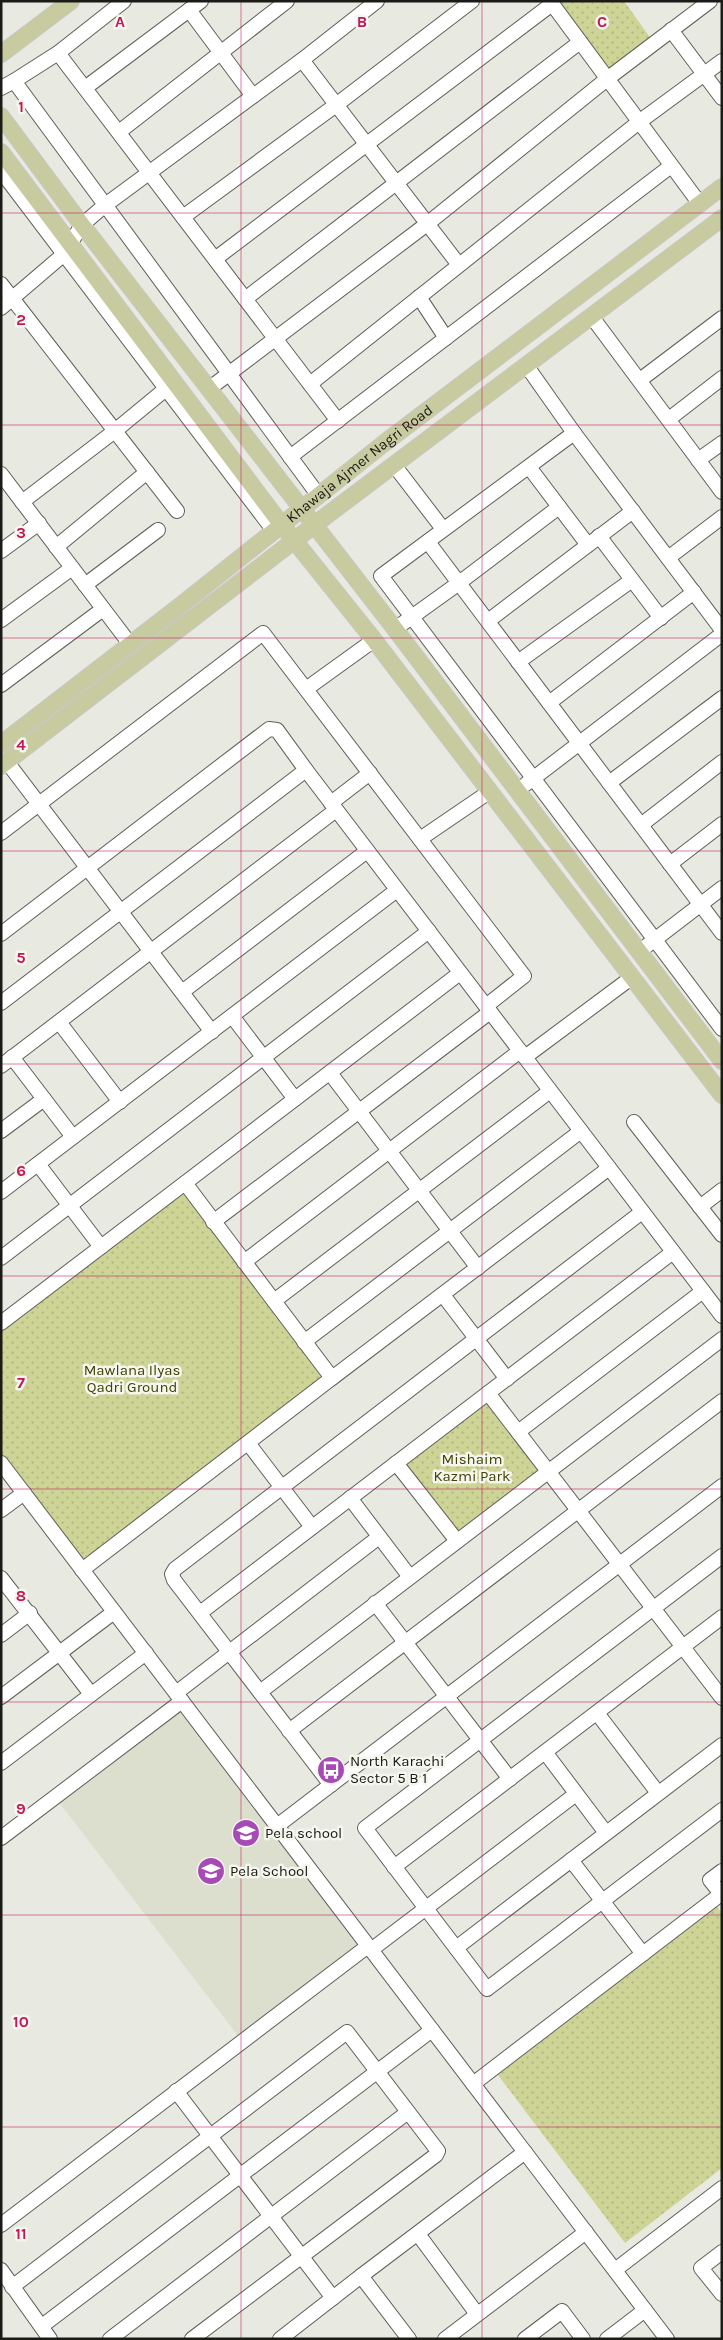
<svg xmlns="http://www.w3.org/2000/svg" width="723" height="2340" font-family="Karla,sans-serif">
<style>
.built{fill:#dcdece}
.park{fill:url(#park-dots)}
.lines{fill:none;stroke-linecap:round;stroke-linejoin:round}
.minor-casing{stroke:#5f5f59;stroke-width:16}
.major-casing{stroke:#c8c8c7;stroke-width:18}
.minor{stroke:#fff;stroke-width:14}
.major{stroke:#c8cb9f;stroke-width:16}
.grid{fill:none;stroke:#c2185b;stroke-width:1;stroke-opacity:0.55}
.labels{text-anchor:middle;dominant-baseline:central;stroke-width:5;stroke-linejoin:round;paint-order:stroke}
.street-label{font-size:15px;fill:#1a1a17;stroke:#f5f6ee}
.park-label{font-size:15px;fill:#414306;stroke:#f5f6ee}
.poi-label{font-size:15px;fill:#1a1a17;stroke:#f5f6ee;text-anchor:start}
.grid-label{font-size:16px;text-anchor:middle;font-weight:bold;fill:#c2185b;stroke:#f5f6ee;stroke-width:5;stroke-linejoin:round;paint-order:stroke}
</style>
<defs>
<pattern id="park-dots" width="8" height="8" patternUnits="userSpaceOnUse" patternTransform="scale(1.25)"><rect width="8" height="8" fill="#ced396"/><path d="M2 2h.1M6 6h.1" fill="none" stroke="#b0b581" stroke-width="1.8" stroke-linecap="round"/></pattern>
</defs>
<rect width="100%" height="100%" fill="#e8e9e0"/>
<!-- built -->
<polygon class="built" points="182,1701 368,1946 242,2041 55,1797"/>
<!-- park -->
<g class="park">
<polygon points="550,1 624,1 654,43 607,79"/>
<polygon points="187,1188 329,1378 79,1567 1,1464 1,1328"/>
<polygon points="488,1393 548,1472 457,1541 396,1463"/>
<polygon points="717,1907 722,1913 722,2168 625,2243 498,2075"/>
</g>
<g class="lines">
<!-- minor casing -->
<g class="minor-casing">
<g id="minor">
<polyline points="550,1 700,204"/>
<polyline points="189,10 253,96"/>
<polyline points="671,30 722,98"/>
<polyline points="58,53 338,421"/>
<polyline points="302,60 459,265"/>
<polyline points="14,81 58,53 124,1"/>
<polyline points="1,88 14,81 319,496"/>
<polyline points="85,88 201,1"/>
<polyline points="119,132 287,1"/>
<polyline points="1,171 274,531"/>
<polyline points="183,217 336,105 472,1"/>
<polyline points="215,259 552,4"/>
<polyline points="1,284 177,511"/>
<polyline points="419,297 446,338"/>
<polyline points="245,299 580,42"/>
<polyline points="1,308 63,255 82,225 104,206 302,60 377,1"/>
<polyline points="592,317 722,492"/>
<polyline points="526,365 574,433 722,630"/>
<polyline points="640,380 722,318"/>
<polyline points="310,384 639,122 722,61"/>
<polyline points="210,388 427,224 607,79 710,1"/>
<polyline points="669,419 722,378"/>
<polyline points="574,433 381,576 722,1029"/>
<polyline points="290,457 671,166"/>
<polyline points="698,460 722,443"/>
<polyline points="394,465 443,529"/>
<polyline points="529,467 588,545"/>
<polyline points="1,474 130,644"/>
<polyline points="22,502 116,430 173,383"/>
<polyline points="599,536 661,618"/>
<polyline points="428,542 722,933"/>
<polyline points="56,547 147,472"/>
<polyline points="1,551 39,523"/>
<polyline points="668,558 722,517"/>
<polyline points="85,585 158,530"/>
<polyline points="1,620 72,568"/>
<polyline points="488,621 633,511"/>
<polyline points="395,629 459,583 559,507"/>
<polyline points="518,662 632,580"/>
<polyline points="1,685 103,609"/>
<polyline points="306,689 374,640"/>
<polyline points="549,703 694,592"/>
<polyline points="7,762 212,1032"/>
<polyline points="609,783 722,698"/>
<polyline points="526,784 722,634"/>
<polyline points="331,803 370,773"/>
<polyline points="641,825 722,762"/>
<polyline points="1,833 263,633 524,976 486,1006"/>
<polyline points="420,839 489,792"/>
<polyline points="670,864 722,824"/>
<polyline points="1,934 269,729 277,730 306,770 722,1316"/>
<polyline points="640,951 722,888"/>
<polyline points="182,992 367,851"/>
<polyline points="1,1003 306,770"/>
<polyline points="232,1016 295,1099"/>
<polyline points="59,1022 120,1102"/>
<polyline points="12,1057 73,1137"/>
<polyline points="525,1057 631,978"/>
<polyline points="1,1066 336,810"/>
<polyline points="330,1073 478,1268"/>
<polyline points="634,1122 722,1235"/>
<polyline points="1,1131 44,1099"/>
<polyline points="38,1164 101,1247"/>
<polyline points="185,1183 460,973"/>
<polyline points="1,1192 397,890"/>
<polyline points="700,1207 722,1190"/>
<polyline points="213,1222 490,1012"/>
<polyline points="1,1258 429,931"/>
<polyline points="244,1262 520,1051"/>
<polyline points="443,1295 507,1379"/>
<polyline points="274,1301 550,1091"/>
<polyline points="1,1323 185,1183 332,1378 82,1570"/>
<polyline points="304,1342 581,1131"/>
<polyline points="332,1378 609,1168"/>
<polyline points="488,1393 673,1252"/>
<polyline points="518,1432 703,1291"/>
<polyline points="248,1443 312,1527"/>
<polyline points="1,1463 667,2339"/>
<polyline points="396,1463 457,1541"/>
<polyline points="350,1498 410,1577"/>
<polyline points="1,1510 24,1493"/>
<polyline points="722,1556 365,1828 487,1989 722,1810"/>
<polyline points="1,1578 91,1694"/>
<polyline points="375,1603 510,1779"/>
<polyline points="200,1613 488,1393 722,1698"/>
<polyline points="1,1635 30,1613"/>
<polyline points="260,1692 722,1339"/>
<polyline points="176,1693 379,1537"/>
<polyline points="1,1697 114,1612"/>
<polyline points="597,1713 658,1793"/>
<polyline points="289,1731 722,1401"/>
<polyline points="545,1752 606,1833"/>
<polyline points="1,1763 146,1653"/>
<polyline points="331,1785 174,1580 172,1574 175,1569 642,1212"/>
<polyline points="277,1826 722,1486"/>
<polyline points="1,1838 182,1701"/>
<polyline points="571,1860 643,1954"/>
<polyline points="394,1867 722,1617"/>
<polyline points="722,1871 710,1880 722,1895"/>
<polyline points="456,1948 722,1745"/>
<polyline points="371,1950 576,1794"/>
<polyline points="473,2084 721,1894"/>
<polyline points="176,2091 333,2298"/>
<polyline points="1,2225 368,1946"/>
<polyline points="418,2234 477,2314"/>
<polyline points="722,2252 701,2268 722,2294"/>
<polyline points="1,2270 50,2339"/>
<polyline points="615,2270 722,2188"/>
<polyline points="361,2276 525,2152"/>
<polyline points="12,2287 347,2032 438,2151 436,2155 192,2339"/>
<polyline points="42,2326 432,2030"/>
<polyline points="110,2339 408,2112"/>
<polyline points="280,2339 361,2276 409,2339"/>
<polyline points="445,2339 586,2232"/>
<polyline points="525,2339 562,2311 583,2339"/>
<polyline points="607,2339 645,2310"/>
</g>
</g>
<!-- major casing -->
<g class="major-casing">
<g id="major">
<polyline points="1,54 71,1"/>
<polyline points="1,116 82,225 395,629 722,1061"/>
<polyline points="1,152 281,524 374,640 722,1095"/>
<path id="s1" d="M 1,744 L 180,606 L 383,444 L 722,187"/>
<polyline points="1,766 326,516 722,218"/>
</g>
</g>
<!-- minor -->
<use href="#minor" class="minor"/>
<!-- major -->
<use href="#major" class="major"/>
</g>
<!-- grid -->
<path class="grid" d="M 241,1 L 241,2339M 482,1 L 482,2339M 1,213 L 722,213M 1,425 L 722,425M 1,638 L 722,638M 1,851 L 722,851M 1,1064 L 722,1064M 1,1276 L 722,1276M 1,1489 L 722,1489M 1,1702 L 722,1702M 1,1915 L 722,1915M 1,2127 L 722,2127"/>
<!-- icons -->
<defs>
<g id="bus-disc" transform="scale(1.4375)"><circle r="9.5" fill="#a64ab5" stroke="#f5f6ee"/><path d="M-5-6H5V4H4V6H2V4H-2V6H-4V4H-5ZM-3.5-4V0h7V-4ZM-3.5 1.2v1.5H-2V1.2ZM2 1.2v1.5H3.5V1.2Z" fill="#fff"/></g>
<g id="school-disc" transform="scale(1.4375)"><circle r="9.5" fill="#a64ab5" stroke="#f5f6ee"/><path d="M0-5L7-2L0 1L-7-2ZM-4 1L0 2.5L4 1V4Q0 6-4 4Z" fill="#fff"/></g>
</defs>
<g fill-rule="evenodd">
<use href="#bus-disc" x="331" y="1770"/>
<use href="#school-disc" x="246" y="1833"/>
<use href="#school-disc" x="211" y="1871"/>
</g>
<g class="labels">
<!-- street labels -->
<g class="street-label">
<text stroke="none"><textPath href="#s1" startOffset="455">Khawaja Ajmer Nagri Road</textPath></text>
</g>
<!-- park labels -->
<g class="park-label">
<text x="132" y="1370">Mawlana Ilyas<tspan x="132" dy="17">Qadri Ground</tspan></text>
<text x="472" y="1459">Mishaim<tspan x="472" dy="17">Kazmi Park</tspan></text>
</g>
<!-- poi labels -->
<g class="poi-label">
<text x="350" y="1761">North Karachi<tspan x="350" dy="17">Sector 5 B 1</tspan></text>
<text x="265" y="1833">Pela school</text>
<text x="230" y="1871">Pela School</text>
</g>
</g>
<g class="grid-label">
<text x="120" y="27">A</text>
<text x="362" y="27">B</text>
<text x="602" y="27">C</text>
<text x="21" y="112">1</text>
<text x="21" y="325">2</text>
<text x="21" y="538">3</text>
<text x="21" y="750">4</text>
<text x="21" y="963">5</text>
<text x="21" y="1176">6</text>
<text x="21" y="1388">7</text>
<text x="21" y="1601">8</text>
<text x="21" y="1814">9</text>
<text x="21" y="2027">10</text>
<text x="21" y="2239">11</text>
</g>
<!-- border -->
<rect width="723" height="2340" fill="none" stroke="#1a1a17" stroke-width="5"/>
</svg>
